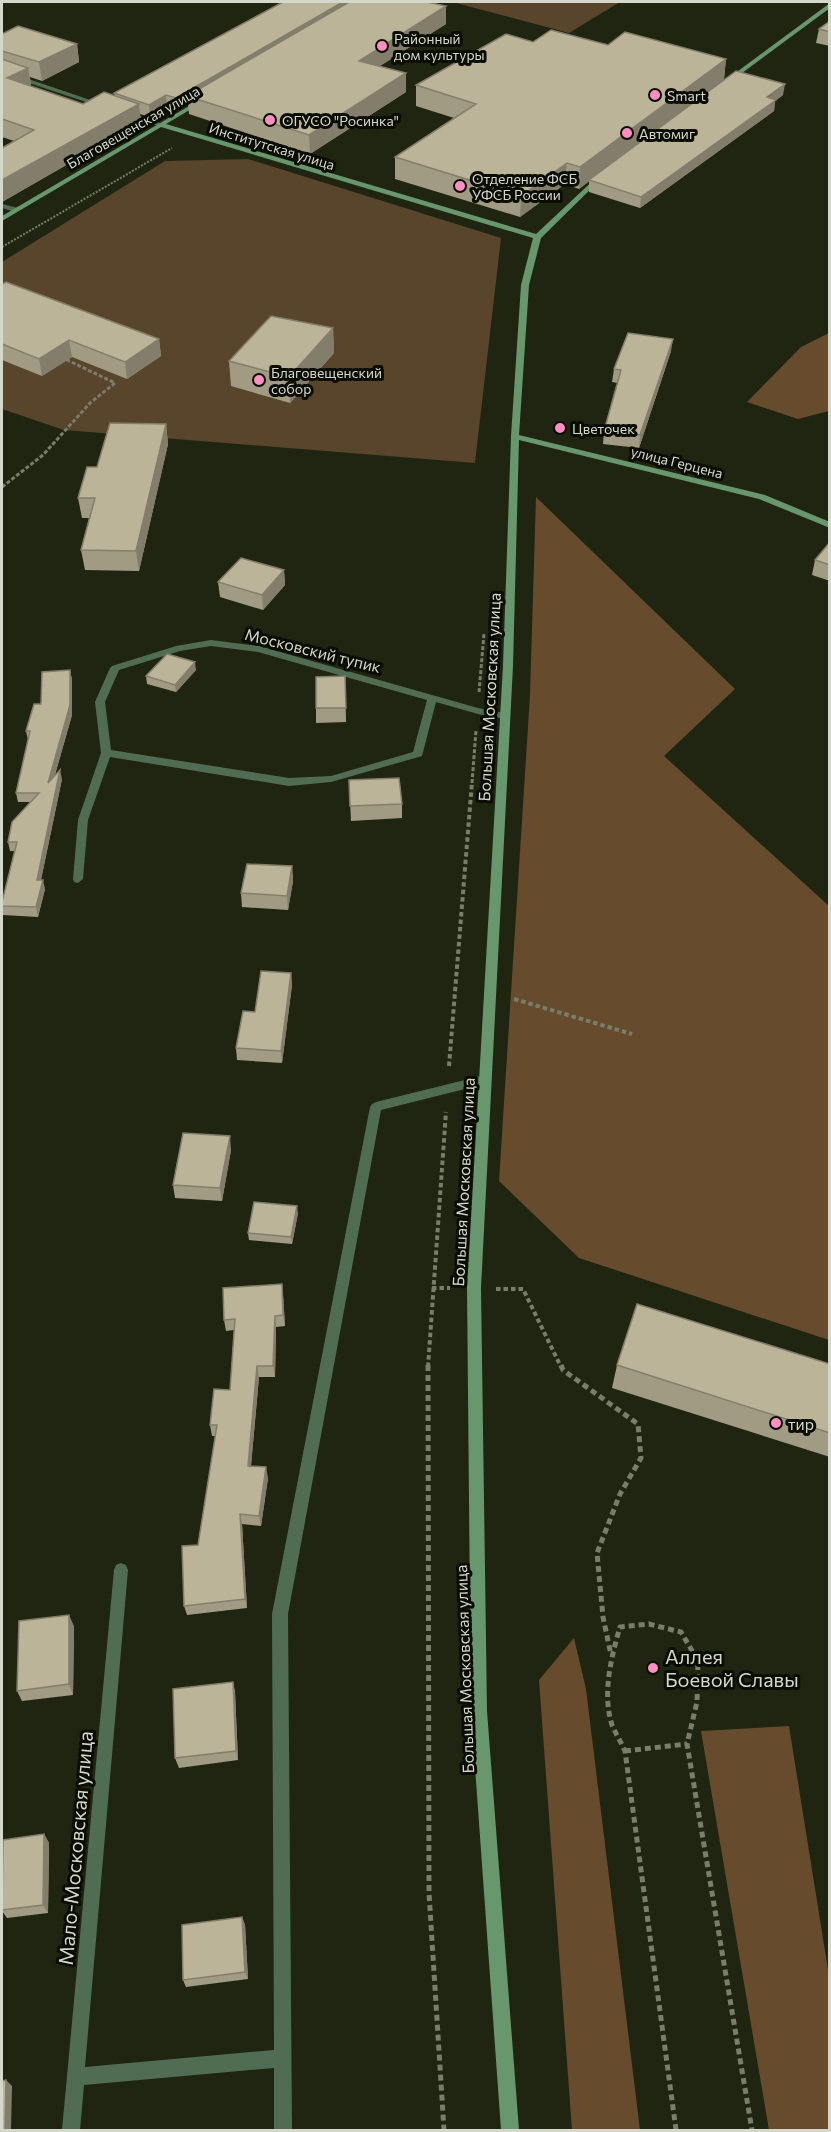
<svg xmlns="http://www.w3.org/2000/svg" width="831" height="2132" font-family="Commissioner,sans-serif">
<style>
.green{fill:#59442c}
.forest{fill:#664b2c}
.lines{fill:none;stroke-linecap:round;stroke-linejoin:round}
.path-far3{stroke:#787d6c;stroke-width:2;stroke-dasharray:2 1.5;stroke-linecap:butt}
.path-far2{stroke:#787d6c;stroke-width:3;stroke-dasharray:4 2;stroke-linecap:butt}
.path-far1{stroke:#787d6c;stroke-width:4;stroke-dasharray:4.5 3;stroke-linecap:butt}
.path{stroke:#787d6c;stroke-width:5;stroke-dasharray:6 4;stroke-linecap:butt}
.street{fill:#506d53;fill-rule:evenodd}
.secondary{fill:#68976d;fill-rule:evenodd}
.wall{fill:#a19b84}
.shaded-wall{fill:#837e6b}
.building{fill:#bbb499;stroke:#837e6b;stroke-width:1.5}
.poi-dot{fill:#fc8fc1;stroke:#0b0d05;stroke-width:2}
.labels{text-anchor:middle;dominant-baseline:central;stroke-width:6;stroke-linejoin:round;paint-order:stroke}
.far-poi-label{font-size:14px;fill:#d4d8ca;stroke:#0b0d05;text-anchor:start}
.far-street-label{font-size:14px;fill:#d4d8ca;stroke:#0b0d05}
.street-label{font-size:16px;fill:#d4d8ca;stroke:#0b0d05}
.poi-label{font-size:16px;fill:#d4d8ca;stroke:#0b0d05;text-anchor:start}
.near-poi-label{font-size:20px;fill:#d4d8ca;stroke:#0b0d05;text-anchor:start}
.near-street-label{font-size:20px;fill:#d4d8ca;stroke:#0b0d05}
</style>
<rect width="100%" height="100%" fill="#1f2510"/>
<!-- green -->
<g class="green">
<polygon points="452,2 620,2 569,33"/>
<polygon points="248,159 501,238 475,463 64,430 2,409 2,262 165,161"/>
</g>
<!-- forest -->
<g class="forest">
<polygon points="829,333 829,411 798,419 747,402 801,347"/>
<polygon points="536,497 735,689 664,756 829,906 829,1340 579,1258 499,1181 530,695"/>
<polygon points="574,1638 586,1689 640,2130 572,2130 539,1680"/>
<polygon points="789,1726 829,1976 829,2130 769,2130 701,1731"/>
</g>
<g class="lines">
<!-- path-far3 -->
<polyline class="path-far3" points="2,247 172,148"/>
<!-- path-far2 -->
<g class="path-far2">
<polyline points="2,487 43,455 90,403 115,383 63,358"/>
<polyline points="479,692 484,634"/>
<polyline points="472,783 476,730"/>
</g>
<!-- path-far1 -->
<g class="path-far1">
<polyline points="514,999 632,1034"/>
<polyline points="449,1066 472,782"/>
<polyline points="432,1288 450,1288"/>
<polyline points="496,1289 523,1289 561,1367"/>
<polyline points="428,1367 446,1112"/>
</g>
<!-- path -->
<g class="path">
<polyline points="428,1365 429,1893 444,2130"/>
<polyline points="561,1365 563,1370 638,1424 641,1458 620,1494 597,1553 603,1617 611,1655"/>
<polyline points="625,1751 687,1744"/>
<path d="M 676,2130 L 625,1751 C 621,1742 616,1734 612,1725 C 602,1694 611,1658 620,1627 L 649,1624 L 681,1632 L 698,1661 L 697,1702 L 687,1744 L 752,2130"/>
</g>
<!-- street -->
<g class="street">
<polygon points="2,70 105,105 106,106 101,107 2,74"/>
<polygon points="125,111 163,124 164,125 159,126 123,114 122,113"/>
<polygon points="2,204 18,208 19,210 15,212 2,208"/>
<path d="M 211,640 L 259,646 L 478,708 L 509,714 L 510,716 L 505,719 L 478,714 L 436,702 L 422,756 L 331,782 L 289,786 L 110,757 L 88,820 L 83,879 L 78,883 L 74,882 L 73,879 L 78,820 L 101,753 L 95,702 L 110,668 L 112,666 L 176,646 ZM 211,646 L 258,652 L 427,700 L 413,752 L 331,776 L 289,778 L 111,750 L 105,702 L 119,670 L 180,651 Z"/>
<polygon points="485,1075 489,1077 491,1080 489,1083 381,1110 288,1614 292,2130 274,2130 274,2068 84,2085 80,2130 62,2130 114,1570 116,1565 121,1563 126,1565 128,1570 85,2067 274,2050 272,1614 370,1107 372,1104 376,1102"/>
</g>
<!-- secondary -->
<g class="secondary">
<polygon points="830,3 830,8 730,82 726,82 726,80"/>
<polygon points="201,99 204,101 203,102 166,124 536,234 599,175 603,175 603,177 541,238 529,285 519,435 765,495 830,522 830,528 759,499 519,440 513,666 481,1288 487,1711 519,2130 501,2130 471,1711 467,1288 503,666 511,436 521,285 533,238 161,127 2,221 2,216"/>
</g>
</g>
<!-- wall -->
<g class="wall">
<polygon points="446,6 446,24 379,66 406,92 310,154 189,114 188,104 177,111 167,108 150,117 140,114 141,122 2,202 2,148 14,141 2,137 2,34 77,44 79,62 42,81 30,77 31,86 83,104 115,96 114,93"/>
<polygon points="830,21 830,46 816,43 819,29"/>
<polygon points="533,42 608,45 726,59 724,79 624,155 783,95 775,101 774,111 640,208 589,192 589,181 579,189 565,184 520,217 395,179 395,157 454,118 416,106 416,85"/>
<polygon points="2,284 159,339 161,356 127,379 72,357 42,376 2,360"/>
<polygon points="333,328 334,353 290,403 231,386 229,361"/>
<polygon points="671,351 639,448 603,444 604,431 618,383 612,382 614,369"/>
<polygon points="166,424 168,444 139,571 85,570 81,550 89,518 82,518 78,498 97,467"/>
<polygon points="830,542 830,581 812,575 815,560"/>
<polygon points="284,570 285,585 263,610 220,597 218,582"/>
<polygon points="70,670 72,680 72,715 55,775 62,779 41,880 45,889 38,917 3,915 2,911 2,902 15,851 10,851 8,842 30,802 18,802 16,793 28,740 26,731 41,704"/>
<polygon points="196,670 176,692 147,684 146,676"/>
<polygon points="345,676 346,722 316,723 316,708"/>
<polygon points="349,780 402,804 402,818 351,821"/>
<polygon points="292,866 293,881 288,910 242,907 241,893"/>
<polygon points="291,973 292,985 282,1063 237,1060 236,1048 255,1012"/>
<polygon points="231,1150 222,1201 175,1198 173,1185"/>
<polygon points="298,1213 292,1244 249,1240 248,1233"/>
<polygon points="283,1295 285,1326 276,1327 275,1377 259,1377 251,1466 268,1478 261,1526 242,1524 247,1608 187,1615 184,1606 198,1545 215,1436 212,1436 210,1425 230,1390 234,1330 226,1331 224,1320"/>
<polygon points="830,1364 830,1457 612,1388 617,1365"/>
<polygon points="74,1626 73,1695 22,1701 17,1691"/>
<polygon points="233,1682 235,1692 238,1760 179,1768 175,1758"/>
<polygon points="44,1834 49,1843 48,1913 7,1918 2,1911 2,1892"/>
<polygon points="242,1917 245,1925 248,1979 186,1987 183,1980"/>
</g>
<!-- shaded-wall -->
<g class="shaded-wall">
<polygon points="343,2 362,2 187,96 188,104 177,111 176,98"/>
<polygon points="446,6 446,24 360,79 359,61"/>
<polygon points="77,44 79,62 42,81 39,62"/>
<polygon points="726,59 724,79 579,189 580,167"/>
<polygon points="28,68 31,86 7,78"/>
<polygon points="406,73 406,92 310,154 309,135"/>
<polygon points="785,84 783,95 775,101 774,111 640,208 641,197"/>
<polygon points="166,95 167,108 150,117 149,105"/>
<polygon points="139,104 141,122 2,202 2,180"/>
<polygon points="567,163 565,184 520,217 521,196"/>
<polygon points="333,328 334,353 290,403 289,377"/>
<polygon points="159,339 161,356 127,379 125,362"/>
<polygon points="673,339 671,351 639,448 640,435"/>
<polygon points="69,340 72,357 42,376 39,359"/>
<polygon points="166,424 168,444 139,571 136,551"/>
<polygon points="284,570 285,585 263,610 262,595"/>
<polygon points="195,662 196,670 176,692 175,685"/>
<polygon points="70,670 72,680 72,715 50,792 48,783"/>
<polygon points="60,770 62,779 39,889 37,880"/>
<polygon points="292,866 293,881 288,910 287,896"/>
<polygon points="43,880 45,889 38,917 36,907"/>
<polygon points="291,973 292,985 282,1063 281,1051"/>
<polygon points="230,1136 231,1150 222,1201 220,1188"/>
<polygon points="297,1206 298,1213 292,1244 291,1237"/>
<polygon points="282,1284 283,1295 285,1326 283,1315"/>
<polygon points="275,1316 276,1327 275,1377 273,1366"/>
<polygon points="257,1366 259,1377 250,1476 248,1466"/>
<polygon points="266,1467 268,1478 261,1526 259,1516"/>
<polygon points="240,1514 242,1524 247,1608 245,1599"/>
<polygon points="69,1615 74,1626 73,1695 69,1684"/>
<polygon points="233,1682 235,1692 238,1760 236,1751"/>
<polygon points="44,1834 49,1843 48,1913 43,1905"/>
<polygon points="242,1917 245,1925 248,1979 245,1972"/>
<polygon points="6,2080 12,2086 11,2130 5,2130"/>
</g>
<!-- building -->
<g class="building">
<polygon points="283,2 343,2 176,98 166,95 149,105 114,93"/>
<polygon points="349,2 427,2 446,6 359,61 406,73 309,135 187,96"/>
<polygon points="830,21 830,32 819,29"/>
<polygon points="18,26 77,44 39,62 2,51 2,34"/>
<polygon points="551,30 608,45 625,32 726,59 580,167 567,163 521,196 395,157 476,104 416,85 506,34 533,42"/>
<polygon points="2,59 28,68 7,78 83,104 104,92 139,104 2,180 2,148 34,130 2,119"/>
<polygon points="736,71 785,84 767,97 776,100 641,197 589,180"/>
<polygon points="6,282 159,339 125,362 69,340 39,359 2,344 2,284"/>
<polygon points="271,316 333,328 289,377 229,361"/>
<polygon points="628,333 673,339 640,435 604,431 621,370 614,369"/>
<polygon points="110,423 166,424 136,551 81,550 95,498 78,498 87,467 97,467"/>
<polygon points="830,542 830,565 815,560"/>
<polygon points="241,558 284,570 262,595 218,582"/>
<polygon points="167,654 195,662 175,685 146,676"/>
<polygon points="70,670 70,705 48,783 60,770 37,880 43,880 36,907 2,906 2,902 17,842 8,842 12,822 39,793 16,793 30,731 26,731 34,704 41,704 42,672"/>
<polygon points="345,676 346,708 316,708 316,677"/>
<polygon points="399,778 402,804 350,806 349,780"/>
<polygon points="247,864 292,866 287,896 241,893"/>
<polygon points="261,971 291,973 281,1051 236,1048 243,1011 255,1012"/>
<polygon points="183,1133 230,1136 220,1188 173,1185"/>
<polygon points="254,1202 297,1206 291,1237 248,1233"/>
<polygon points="282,1284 283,1315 275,1316 273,1366 257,1366 248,1466 266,1467 259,1516 240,1514 245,1599 184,1606 182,1546 198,1545 217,1425 210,1425 214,1389 230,1390 235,1319 224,1320 223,1288"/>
<polygon points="637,1304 830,1364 830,1433 617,1365"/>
<polygon points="69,1615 69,1684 17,1691 19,1621"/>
<polygon points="233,1682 236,1751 175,1758 173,1689"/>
<polygon points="44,1834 43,1905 2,1910 3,1840"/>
<polygon points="242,1917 245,1972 183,1980 182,1925"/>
<polygon points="6,2080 5,2130 2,2130 2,2081"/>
</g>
<!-- markers -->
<g class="poi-dot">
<circle cx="382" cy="46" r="6"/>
<circle cx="655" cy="95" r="6"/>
<circle cx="270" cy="120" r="6"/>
<circle cx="627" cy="133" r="6"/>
<circle cx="460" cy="186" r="6"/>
<circle cx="259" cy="380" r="6"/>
<circle cx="560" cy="428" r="6"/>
<circle cx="776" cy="1423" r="6"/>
<circle cx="653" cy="1668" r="6"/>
</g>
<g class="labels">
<!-- far-poi labels -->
<g class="far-poi-label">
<text x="394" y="38">Районный<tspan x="394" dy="16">дом культуры</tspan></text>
<text x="667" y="95">Smart</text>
<text x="282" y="120">ОГУСО "Росинка"</text>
<text x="639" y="133">Автомиг</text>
<text x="472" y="178">Отделение ФСБ<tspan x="472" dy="16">УФСБ России</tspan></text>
<text x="271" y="372">Благовещенский<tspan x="271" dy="16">собор</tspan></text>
<text x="572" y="428">Цветочек</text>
</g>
<!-- far-street labels -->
<g class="far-street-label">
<text transform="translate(133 127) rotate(-30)">Благовещенская улица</text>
<text transform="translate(272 146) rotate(17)">Институтская улица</text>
<text transform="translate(677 462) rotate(14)">улица Герцена</text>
</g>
<!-- street labels -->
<g class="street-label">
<text transform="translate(313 650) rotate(14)">Московский тупик</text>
<text transform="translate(489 697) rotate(-87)">Большая Московская улица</text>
<text transform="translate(463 1182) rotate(-87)">Большая Московская улица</text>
<text transform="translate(464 1669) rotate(-92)">Большая Московская улица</text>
</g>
<!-- poi labels -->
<g class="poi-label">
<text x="788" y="1423">тир</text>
</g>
<!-- near-poi labels -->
<g class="near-poi-label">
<text x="665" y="1656">Аллея<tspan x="665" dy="23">Боевой Славы</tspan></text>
</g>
<!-- near-street labels -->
<g class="near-street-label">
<text transform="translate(75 1848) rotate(-85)">Мало-Московская улица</text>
</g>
</g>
<!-- border -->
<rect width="831" height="2132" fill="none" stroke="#d4d8ca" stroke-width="6"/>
</svg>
